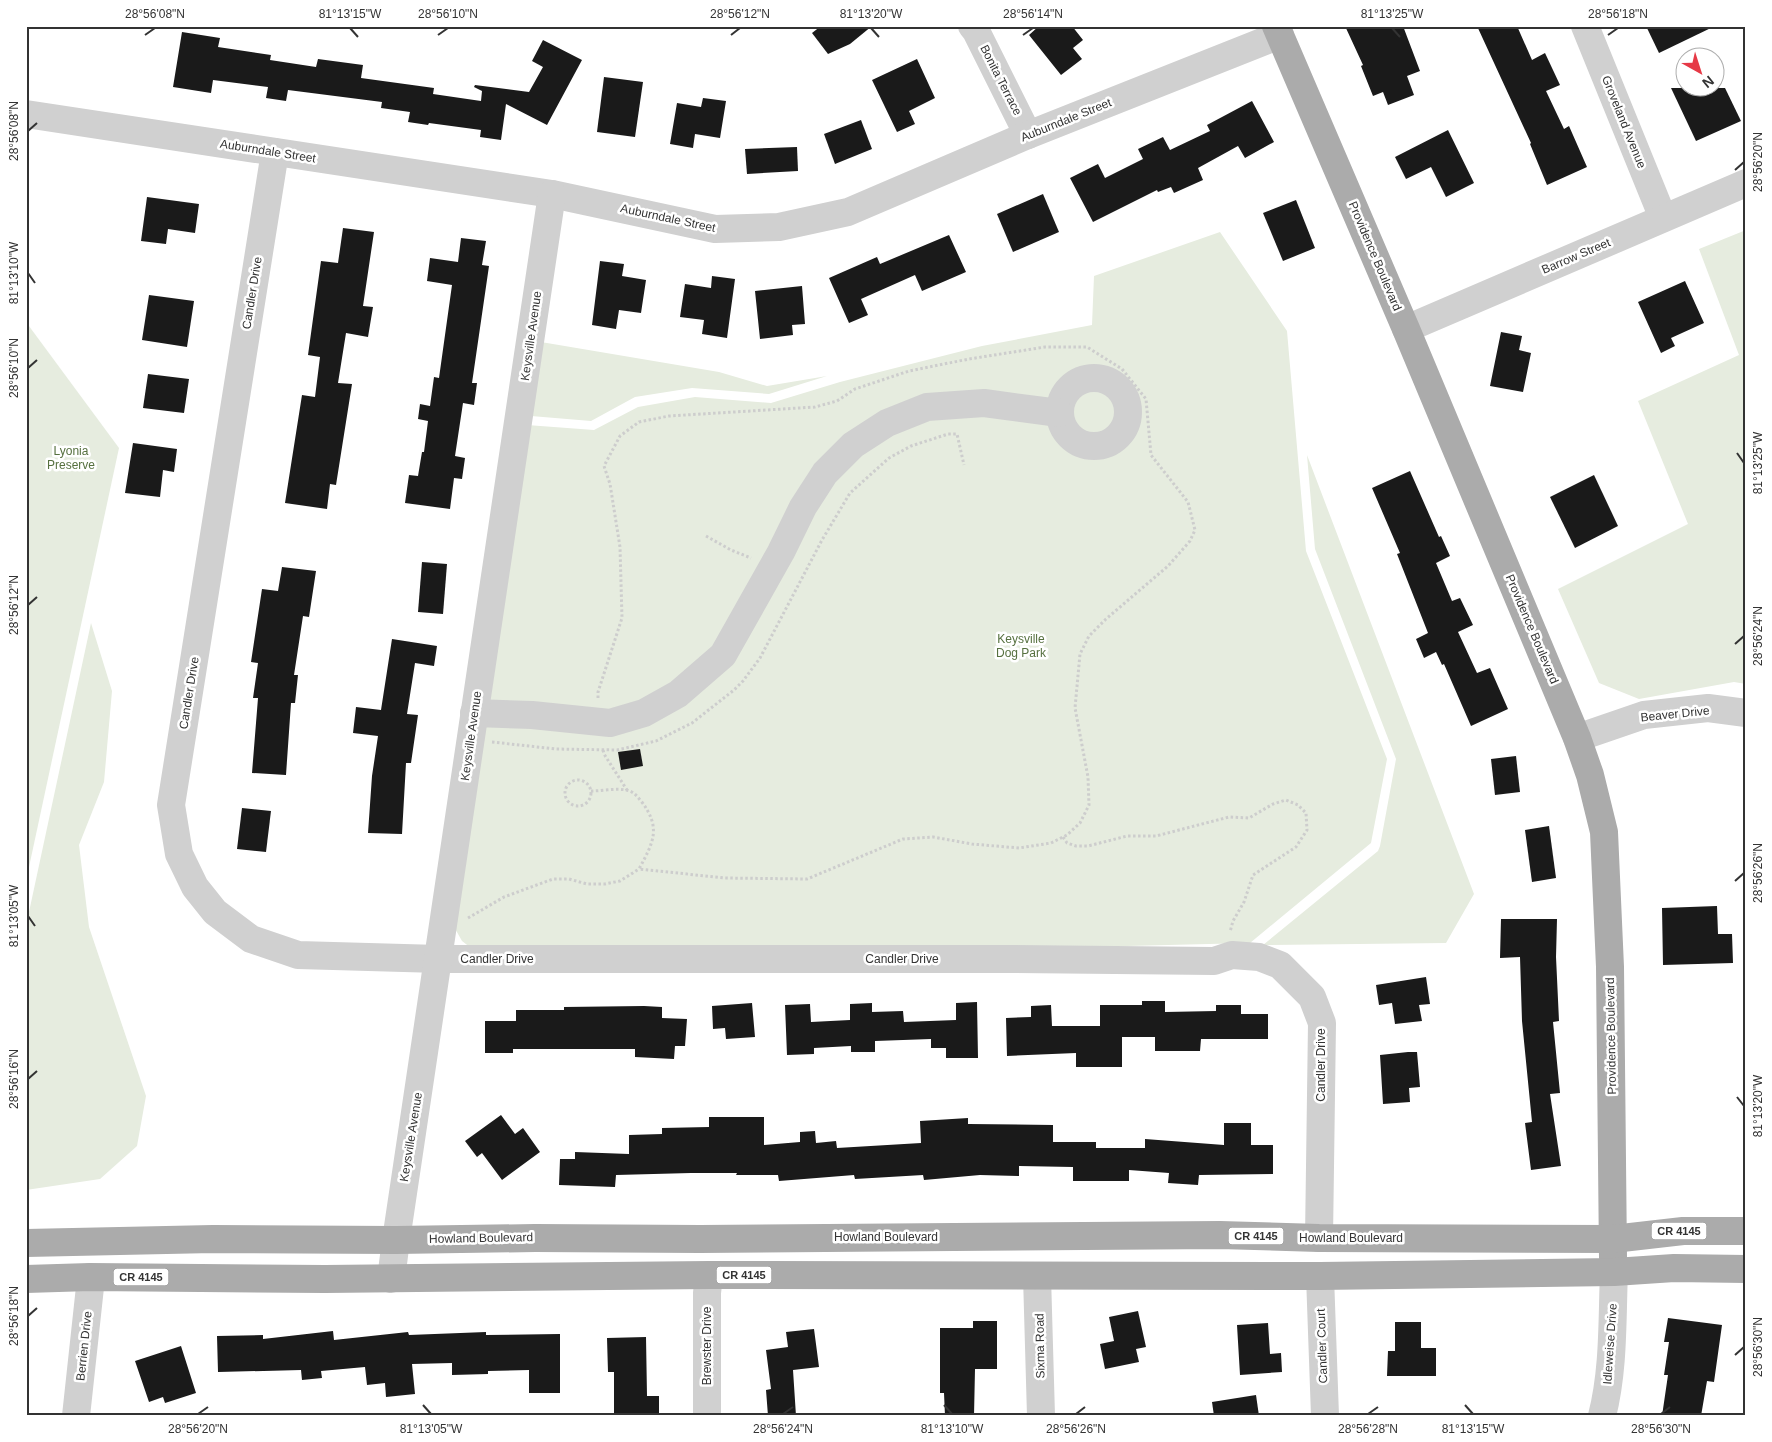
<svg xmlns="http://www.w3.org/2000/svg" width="1772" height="1442" font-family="Helvetica,sans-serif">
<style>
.green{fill:#e6ecdf}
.building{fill:#1a1a1a}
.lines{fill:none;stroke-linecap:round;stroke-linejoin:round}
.path{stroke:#cdcdcd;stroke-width:3;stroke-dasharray:2.5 2.5;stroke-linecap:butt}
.minor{stroke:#d0d0d0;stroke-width:28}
.major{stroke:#ababab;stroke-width:28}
.ticks{fill:none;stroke:#333;stroke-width:2}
.labels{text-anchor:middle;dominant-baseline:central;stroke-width:5;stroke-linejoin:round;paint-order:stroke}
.shield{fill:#fff;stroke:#707070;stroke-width:1}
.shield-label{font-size:11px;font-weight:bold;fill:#333}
.street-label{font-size:12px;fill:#333;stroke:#fff}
.park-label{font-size:12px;fill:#56703f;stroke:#fff}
.neatline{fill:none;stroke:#333;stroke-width:2}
.ticks-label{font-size:12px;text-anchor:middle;fill:#333}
</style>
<rect width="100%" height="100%" fill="#fff"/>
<!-- green -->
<g class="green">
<polygon points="1746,230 1746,684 1734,682 1639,699 1599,683 1558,589 1688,524 1638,401 1739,355 1699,249"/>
<polygon points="1220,232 1287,331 1306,551 1387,759 1371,843 1250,943 1127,946 1009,947 471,948 462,941 453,925 527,425 594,430 638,407 695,397 771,403 840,382 982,346 1092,325 1094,276"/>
<polygon points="26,322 119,448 26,881"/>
<polygon points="541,342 719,372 767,386 827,376 769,394 692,388 635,397 591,421 531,416"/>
<polygon points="1307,455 1474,894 1446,943 1263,945 1378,851 1380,846 1396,759 1315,549"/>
<polygon points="91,623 112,691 104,782 79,845 89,927 146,1096 137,1146 100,1179 26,1190 26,926"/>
</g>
<!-- building -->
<g class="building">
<polygon points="821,26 872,26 850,44 828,54 812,33"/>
<polygon points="1039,26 1072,26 1083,40 1073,48 1082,59 1061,75 1029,35"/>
<polygon points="1345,26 1403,26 1420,71 1407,76 1414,95 1388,105 1383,92 1373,96 1361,66 1363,65"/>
<polygon points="1477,26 1517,26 1532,60 1545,53 1560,85 1546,91 1564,129 1569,126 1587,167 1547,185 1530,144 1531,143"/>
<polygon points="1646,26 1715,26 1659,53"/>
<polygon points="182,32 220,38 218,47 271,55 270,60 316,67 318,59 363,65 361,78 434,88 433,94 481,101 482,91 474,87 475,85 529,92 543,67 532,61 543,40 582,60 547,125 506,104 501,140 480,137 481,130 429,123 428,125 408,122 410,112 381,108 382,102 288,90 286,101 266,98 268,87 213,80 211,93 173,87"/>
<polygon points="917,59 935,98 909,111 915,124 897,132 872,80"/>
<polygon points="604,77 643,82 635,137 597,132"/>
<polygon points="1671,88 1725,88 1741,121 1696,141"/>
<polygon points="703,98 726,101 720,138 695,134 693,148 670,144 677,103 701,107"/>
<polygon points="1252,101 1274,142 1245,158 1238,146 1198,168 1203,180 1174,193 1171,187 1158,192 1157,190 1093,222 1070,178 1098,164 1105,178 1143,159 1138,149 1163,137 1170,150 1210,131 1207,125"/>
<polygon points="861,120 872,149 835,164 824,134"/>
<polygon points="1448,130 1474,183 1446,197 1431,167 1406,179 1395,157"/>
<polygon points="797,147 798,171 747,174 745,149"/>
<polygon points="1043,194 1059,232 1013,252 997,214"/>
<polygon points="147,197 199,204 195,233 168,229 166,244 141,241"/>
<polygon points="1296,200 1315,248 1283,261 1263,213"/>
<polygon points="343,228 374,232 363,306 373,307 368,337 346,333 338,383 352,384 336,485 330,484 327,509 285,503 302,395 315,397 320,357 308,355 321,261 338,263"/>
<polygon points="949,235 966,272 922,291 915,275 861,299 868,315 849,323 829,278 877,257 880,264"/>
<polygon points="461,238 486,241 482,265 489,266 472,383 477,383 474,405 463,403 455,456 465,458 462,479 454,478 450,509 405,503 409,475 418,476 422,452 424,452 428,421 418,419 420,404 430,406 434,377 439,378 452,285 427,281 430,258 458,262"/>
<polygon points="600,261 624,264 622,276 646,280 641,313 619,310 616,329 592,325"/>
<polygon points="712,276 735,279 727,338 702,334 704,320 680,317 685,284 711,288"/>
<polygon points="1685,281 1704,323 1671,338 1675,346 1661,353 1638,302"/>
<polygon points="802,286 805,324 792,325 793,335 760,339 755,291"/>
<polygon points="149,295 194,301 187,347 142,340"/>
<polygon points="1501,332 1522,336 1519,350 1531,353 1523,392 1490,386"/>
<polygon points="148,374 189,379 184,413 143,408"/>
<polygon points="133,443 177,449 174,472 163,470 160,497 125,493"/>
<polygon points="1410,471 1439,537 1441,536 1450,556 1436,563 1452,601 1460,598 1473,625 1458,632 1477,673 1490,668 1508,709 1471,726 1444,664 1442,665 1436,652 1424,658 1416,639 1428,633 1397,554 1400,553 1372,488"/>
<polygon points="1594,475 1618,526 1575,548 1550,497"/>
<polygon points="422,562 447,564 443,614 418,612"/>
<polygon points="282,567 316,571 309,617 303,616 294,675 298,675 295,703 291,703 286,775 252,773 258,698 253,698 258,663 251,662 262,589 278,591"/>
<polygon points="392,639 437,646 434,666 415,663 407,714 418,715 411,763 406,763 402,834 368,833 372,776 378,736 353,733 356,707 381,710"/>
<polygon points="640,749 643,766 621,770 618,752"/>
<polygon points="1516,756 1520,792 1495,795 1491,759"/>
<polygon points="242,808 271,811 266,852 237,849"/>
<polygon points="1549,826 1556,878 1532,882 1525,830"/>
<polygon points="1717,906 1718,934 1732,934 1733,963 1663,965 1662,908"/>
<polygon points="1501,919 1557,919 1556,957 1559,1021 1553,1022 1560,1093 1550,1094 1561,1166 1531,1170 1525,1123 1532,1122 1522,1021 1520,957 1500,958"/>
<polygon points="1426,977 1430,1004 1419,1005 1422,1021 1395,1024 1392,1003 1379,1005 1376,985"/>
<polygon points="1142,1001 1165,1001 1165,1012 1216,1011 1216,1005 1241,1005 1241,1014 1268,1014 1268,1039 1201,1039 1200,1051 1155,1051 1155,1037 1122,1037 1122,1067 1076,1067 1076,1053 1007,1056 1006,1018 1031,1017 1031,1006 1051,1005 1052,1026 1100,1026 1100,1005 1142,1005"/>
<polygon points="977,1002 978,1058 946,1058 946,1048 931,1048 931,1039 875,1041 875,1052 851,1052 851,1046 814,1048 814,1054 787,1055 785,1005 810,1004 811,1022 850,1020 850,1004 872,1003 872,1012 903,1011 904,1022 956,1020 956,1003"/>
<polygon points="752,1003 755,1037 726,1039 725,1028 713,1029 712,1006"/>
<polygon points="644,1006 662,1007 662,1018 687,1019 685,1046 675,1046 674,1059 635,1057 635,1049 513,1049 513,1053 485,1053 485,1021 516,1021 516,1010 564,1010 564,1007"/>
<polygon points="1408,1052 1417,1052 1420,1087 1409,1088 1410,1102 1383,1104 1380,1055"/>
<polygon points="501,1115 515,1134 523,1128 540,1152 502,1180 482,1153 477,1157 465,1141"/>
<polygon points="709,1117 764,1117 764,1145 800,1142 800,1132 815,1131 816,1143 836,1141 837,1148 921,1143 920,1121 968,1118 968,1124 1053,1125 1053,1142 1096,1142 1096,1148 1145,1148 1145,1139 1224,1145 1224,1123 1251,1123 1251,1145 1273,1145 1273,1174 1199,1175 1198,1185 1168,1183 1169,1173 1129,1170 1129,1181 1073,1181 1073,1167 1019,1166 1019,1176 980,1175 924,1180 923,1175 855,1179 854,1175 779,1181 778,1175 736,1175 737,1173 691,1173 616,1175 615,1187 559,1185 560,1159 575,1159 575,1152 629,1154 629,1135 662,1134 662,1128 709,1127"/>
<polygon points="1138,1311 1146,1347 1136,1349 1139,1362 1105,1369 1100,1344 1114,1341 1109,1317"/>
<polygon points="1668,1318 1722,1325 1714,1382 1707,1381 1701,1416 1662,1416 1668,1375 1664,1375 1669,1342 1664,1342"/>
<polygon points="973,1321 997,1321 997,1369 975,1369 974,1416 945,1416 944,1393 940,1393 940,1328 973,1328"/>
<polygon points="1395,1322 1421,1322 1421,1348 1436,1348 1436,1376 1387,1376 1388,1351 1395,1351"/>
<polygon points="1268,1323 1270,1354 1281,1353 1282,1372 1240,1375 1237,1325"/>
<polygon points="814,1329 819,1367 793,1370 796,1416 768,1416 766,1390 771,1389 766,1350 788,1347 786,1332"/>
<polygon points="333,1331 334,1340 408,1332 409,1335 486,1332 486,1335 560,1334 560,1393 529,1393 529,1370 488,1371 488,1374 452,1375 452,1363 412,1364 415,1394 386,1397 385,1383 367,1385 365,1367 321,1371 322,1378 302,1380 301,1370 218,1372 217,1336 263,1335 263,1339"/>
<polygon points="646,1337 647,1396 659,1396 659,1416 614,1416 614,1372 608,1372 607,1338"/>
<polygon points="181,1346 196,1393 165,1403 163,1397 149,1402 135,1361"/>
<polygon points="1256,1395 1259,1416 1214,1416 1212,1402"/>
</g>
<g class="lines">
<!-- path -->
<g class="path">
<polyline points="706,536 731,550 751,558"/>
<polyline points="492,742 556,749 617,750 656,741 692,723 734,690 743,681 760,658 822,540 850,493 889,458 911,446 948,434 957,434 964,465"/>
<polyline points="603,750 604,754 627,790"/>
<circle cx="578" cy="793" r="13"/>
<path d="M 591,791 C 602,791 615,788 626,790 C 633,791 637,796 641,801 C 662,828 653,843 639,869 L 725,878 L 807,879 L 903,839 L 933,837 L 972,844 L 1019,848 L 1051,843 L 1067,835 L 1080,823 L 1089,805 L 1088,777 L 1075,708 L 1080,654 L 1089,636 L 1106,619 L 1168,566 L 1190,541 L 1195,530 L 1188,502 L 1151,455 L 1146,399 L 1122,369 L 1087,347 L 1045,347 L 969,359 L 909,371 L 855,389 L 837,401 L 815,407 L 669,416 L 639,422 L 620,436 L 604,466 L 610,484 L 620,547 L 622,618 L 598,692 L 598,699"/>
<polyline points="1063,837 1067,843 1076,846 1088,846 1127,836 1156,836 1229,817 1249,818 1273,804 1286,800 1298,805 1306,813 1307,830 1296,847 1253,875 1244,902 1233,921 1230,932"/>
<polyline points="468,918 504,897 553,879 569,879 587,884 605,884 620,881 639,869"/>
</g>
<!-- minor -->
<g class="minor">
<polyline points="972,26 976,31 1028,135"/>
<polyline points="1585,26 1663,218"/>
<polyline points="26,114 552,194 715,229 779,227 848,212 1028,135 1280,35"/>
<polyline points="275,152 171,805 179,854 195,887 215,912 251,939 298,955 439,959 1009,959 1214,961 1232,955 1259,957 1280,965 1312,997 1322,1023 1319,1238"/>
<polyline points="1406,329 1746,183"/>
<circle cx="1094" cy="412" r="34"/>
<polyline points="474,713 532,715 610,723 644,713 678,694 723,655 781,552 803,507 825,473 853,445 887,423 927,407 984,403 1059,413"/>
<polyline points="1577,738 1644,715 1708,708 1746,713"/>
<polyline points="1037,1276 1041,1416"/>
<polyline points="1320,1276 1325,1416"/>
<polyline points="391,1279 396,1240 552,194"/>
<polyline points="76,1416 90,1287 90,1277"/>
<polyline points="707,1416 707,1293 709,1275"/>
<path d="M 1602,1416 C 1614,1369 1612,1319 1614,1272"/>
</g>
<!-- major -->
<g class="major">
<polyline points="1276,26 1406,329 1577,738 1590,775 1604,832 1610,967 1613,1257"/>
<polyline points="26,1243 213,1239 396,1240 535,1238 700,1239 1220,1235 1319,1238 1613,1239 1683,1231 1746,1231"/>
<polyline points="26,1279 90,1277 325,1279 709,1275 1320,1276 1614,1272 1674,1268 1746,1269"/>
</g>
</g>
<!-- ticks -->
<path class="ticks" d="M 350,28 L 358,37M 871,28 L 879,37M 1392,28 L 1400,37M 145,35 L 155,28M 438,35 L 448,28M 731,35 L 740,28M 1023,35 L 1033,28M 1608,35 L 1618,28M 28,131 L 37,123M 1735,170 L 1744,162M 28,273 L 35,283M 28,368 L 37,360M 1737,453 L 1744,463M 28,605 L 37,597M 1735,644 L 1744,636M 1735,881 L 1744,873M 28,916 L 35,926M 28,1079 L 37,1071M 1737,1097 L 1744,1106M 28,1316 L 37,1308M 1735,1355 L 1744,1347M 423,1405 L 431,1414M 944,1405 L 952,1414M 1465,1405 L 1473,1414M 198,1414 L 208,1407M 783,1414 L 793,1407M 1076,1414 L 1085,1407M 1368,1414 L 1378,1407M 1661,1414 L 1670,1407"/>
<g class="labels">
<!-- shield labels -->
<g class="shield">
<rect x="1651.5" y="1222.5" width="55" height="17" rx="4"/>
<rect x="1228.5" y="1227.5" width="55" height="17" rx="4"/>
<rect x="716.5" y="1266.5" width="55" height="17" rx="4"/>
<rect x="113.5" y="1268.5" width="55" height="17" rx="4"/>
</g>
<g class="shield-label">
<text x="1679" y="1231">CR 4145</text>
<text x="1256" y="1236">CR 4145</text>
<text x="744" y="1275">CR 4145</text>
<text x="141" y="1277">CR 4145</text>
</g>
<!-- street labels -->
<g class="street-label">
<text transform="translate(1001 80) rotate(63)">Bonita Terrace</text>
<text transform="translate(1066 120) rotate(-22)">Auburndale Street</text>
<text transform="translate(1624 122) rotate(68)">Groveland Avenue</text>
<text transform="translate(268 151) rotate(9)">Auburndale Street</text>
<text transform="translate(668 218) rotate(12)">Auburndale Street</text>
<text transform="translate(1375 256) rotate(67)">Providence Boulevard</text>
<text transform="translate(1576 256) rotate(-23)">Barrow Street</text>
<text transform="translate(252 293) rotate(-81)">Candler Drive</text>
<text transform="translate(531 336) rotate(-82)">Keysville Avenue</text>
<text transform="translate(1532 629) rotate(67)">Providence Boulevard</text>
<text transform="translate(189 693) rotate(-81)">Candler Drive</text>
<text transform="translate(1675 714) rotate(-6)">Beaver Drive</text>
<text transform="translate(471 736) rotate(-82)">Keysville Avenue</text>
<text x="497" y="959">Candler Drive</text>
<text x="902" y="959">Candler Drive</text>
<text transform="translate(1611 1036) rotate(-91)">Providence Boulevard</text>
<text transform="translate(1321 1065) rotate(-90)">Candler Drive</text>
<text transform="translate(411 1137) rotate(-81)">Keysville Avenue</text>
<text x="886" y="1237">Howland Boulevard</text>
<text transform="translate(481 1238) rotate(-1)">Howland Boulevard</text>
<text x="1351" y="1238">Howland Boulevard</text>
<text transform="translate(1610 1344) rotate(-86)">Idleweise Drive</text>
<text transform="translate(84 1346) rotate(-84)">Berrien Drive</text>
<text transform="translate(707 1346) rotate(-90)">Brewster Drive</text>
<text transform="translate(1040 1346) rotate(-91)">Sixma Road</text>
<text transform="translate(1322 1346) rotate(-92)">Candler Court</text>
</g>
<!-- park labels -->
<g class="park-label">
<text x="71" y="451">Lyonia<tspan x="71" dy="14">Preserve</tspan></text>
<text x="1021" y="639">Keysville<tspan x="1021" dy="14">Dog Park</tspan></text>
</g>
</g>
<!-- border -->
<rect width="1772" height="1442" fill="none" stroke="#ffffff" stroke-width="55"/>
<!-- north arrow -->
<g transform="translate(1700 72) rotate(141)"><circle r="24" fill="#ffffff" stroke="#adadad"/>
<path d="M0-4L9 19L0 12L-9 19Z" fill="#e63946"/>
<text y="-8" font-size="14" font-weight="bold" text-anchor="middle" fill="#333333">N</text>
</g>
<rect x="28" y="28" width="1716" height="1386" class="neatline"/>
<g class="ticks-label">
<text x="155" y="18">28°56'08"N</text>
<text x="350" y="18">81°13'15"W</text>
<text x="448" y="18">28°56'10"N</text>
<text x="740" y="18">28°56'12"N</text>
<text x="871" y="18">81°13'20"W</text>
<text x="1033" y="18">28°56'14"N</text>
<text x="1392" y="18">81°13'25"W</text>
<text x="1618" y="18">28°56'18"N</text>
<text transform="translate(14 131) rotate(-90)" y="4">28°56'08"N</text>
<text transform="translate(1758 162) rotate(-90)" y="4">28°56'20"N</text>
<text transform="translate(14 273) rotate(-90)" y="4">81°13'10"W</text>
<text transform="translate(14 368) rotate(-90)" y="4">28°56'10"N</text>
<text transform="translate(1758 463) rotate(-90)" y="4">81°13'25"W</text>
<text transform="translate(14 605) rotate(-90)" y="4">28°56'12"N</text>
<text transform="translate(1758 636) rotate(-90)" y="4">28°56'24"N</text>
<text transform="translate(1758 873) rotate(-90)" y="4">28°56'26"N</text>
<text transform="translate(14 916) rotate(-90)" y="4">81°13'05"W</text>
<text transform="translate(14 1079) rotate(-90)" y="4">28°56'16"N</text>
<text transform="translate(1758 1106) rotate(-90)" y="4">81°13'20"W</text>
<text transform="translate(14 1316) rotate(-90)" y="4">28°56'18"N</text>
<text transform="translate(1758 1347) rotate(-90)" y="4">28°56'30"N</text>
<text x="198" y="1433">28°56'20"N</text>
<text x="431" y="1433">81°13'05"W</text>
<text x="783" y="1433">28°56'24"N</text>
<text x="952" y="1433">81°13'10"W</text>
<text x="1076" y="1433">28°56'26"N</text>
<text x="1368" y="1433">28°56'28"N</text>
<text x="1473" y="1433">81°13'15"W</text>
<text x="1661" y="1433">28°56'30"N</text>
</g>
</svg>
